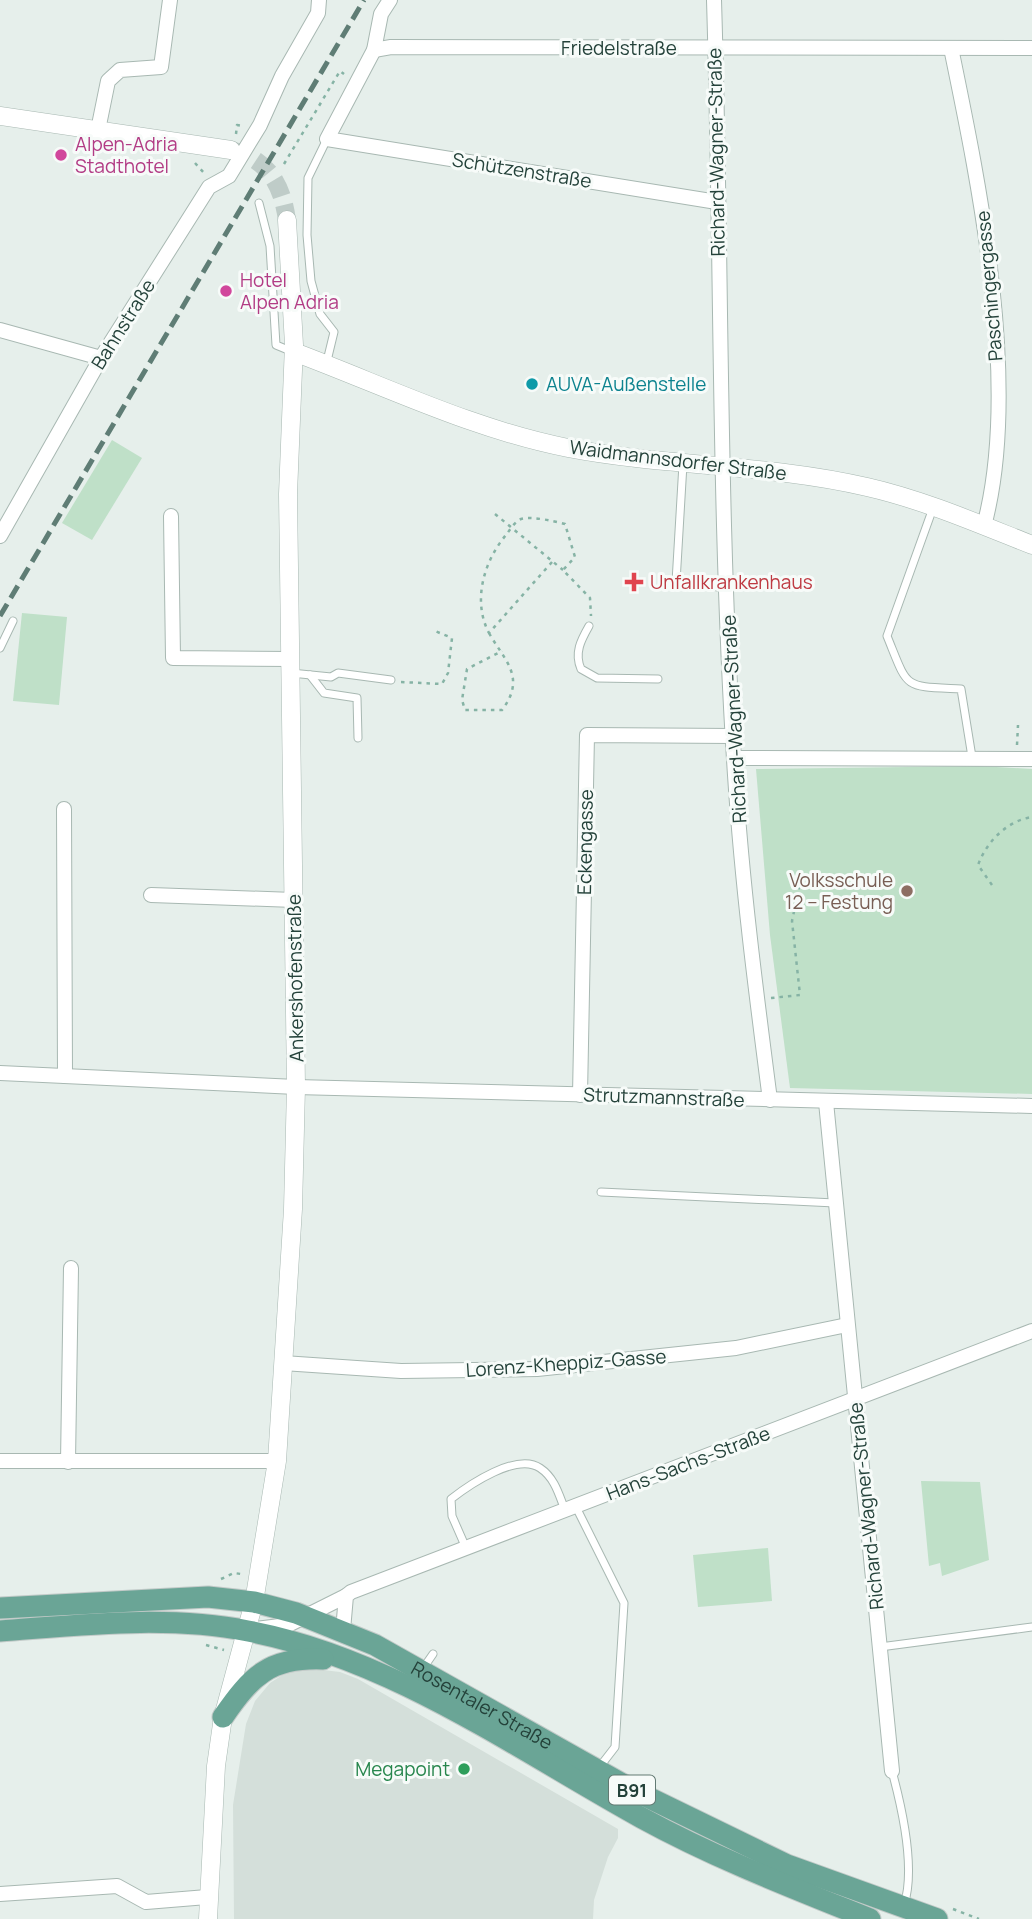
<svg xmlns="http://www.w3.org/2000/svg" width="1032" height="1919" font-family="Manrope,sans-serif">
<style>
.built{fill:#d4dfda}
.green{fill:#bfe0c8}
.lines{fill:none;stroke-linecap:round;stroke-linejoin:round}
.tertiary-tunnel{stroke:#bfccc8;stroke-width:18;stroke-dasharray:18 9;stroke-linecap:butt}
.service-casing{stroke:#a8b8b2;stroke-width:9}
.minor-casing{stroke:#a8b8b2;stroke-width:16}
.tertiary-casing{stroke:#a8b8b2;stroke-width:19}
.primary-casing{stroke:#c2cac8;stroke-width:23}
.path{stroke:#86b3a5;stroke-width:2.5;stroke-dasharray:3.5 5;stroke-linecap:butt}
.service{stroke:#fff;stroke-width:7}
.minor{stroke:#fff;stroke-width:14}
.tertiary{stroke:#fff;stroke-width:18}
.primary{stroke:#6aa596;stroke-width:21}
.rail{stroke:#5f7d75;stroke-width:5;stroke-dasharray:14 7;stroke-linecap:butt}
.hotel-dot{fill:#d1479c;stroke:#f7fbf9;stroke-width:2.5}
.culture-dot{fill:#0f9aa8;stroke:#f7fbf9;stroke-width:2.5}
.health-dot{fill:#e0444e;stroke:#f7fbf9;stroke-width:2.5}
.education-dot{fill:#8d6e63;stroke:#f7fbf9;stroke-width:2.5}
.leisure-dot{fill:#2e9e5b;stroke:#f7fbf9;stroke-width:2.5}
.labels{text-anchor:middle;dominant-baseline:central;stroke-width:6;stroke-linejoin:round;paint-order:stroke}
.shield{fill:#f7fbf9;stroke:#637a73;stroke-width:2}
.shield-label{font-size:18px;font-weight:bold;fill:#24423a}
.street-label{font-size:19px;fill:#24423a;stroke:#f7fbf9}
.hotel-label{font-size:19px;fill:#b23c85;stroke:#f7fbf9;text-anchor:start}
.culture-label{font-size:19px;fill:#0d838f;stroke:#f7fbf9;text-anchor:start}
.health-label{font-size:19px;fill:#be3a42;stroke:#f7fbf9;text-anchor:start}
.education-label{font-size:19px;fill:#785e54;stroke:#f7fbf9;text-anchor:end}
.leisure-label{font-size:19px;fill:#27864d;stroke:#f7fbf9;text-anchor:end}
</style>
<rect width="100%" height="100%" fill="#e6efeb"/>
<!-- built -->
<polygon class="built" points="315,1669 340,1672 358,1679 618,1829 618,1838 608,1857 594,1900 593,1919 234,1919 233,1805 246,1724 255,1701 270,1683 287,1672"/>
<!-- green -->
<g class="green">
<polygon points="112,440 142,458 92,540 62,523"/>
<polygon points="22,613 67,617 59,705 13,701"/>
<polygon points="979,766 1032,769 1032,1094 790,1088 770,935 756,769"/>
<polygon points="921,1481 980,1482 989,1560 942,1576 940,1563 929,1566"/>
<polygon points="768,1548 772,1601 698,1607 693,1555"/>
</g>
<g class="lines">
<!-- tertiary-tunnel -->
<path class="tertiary-tunnel" d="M 231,150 C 268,159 282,184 287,220"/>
<!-- service casing -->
<g class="service-casing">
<g id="service">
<polyline points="259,203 270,246 276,345 293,352"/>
<polyline points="326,365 334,332 320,314 311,281 307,235 308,178 327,139"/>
<polyline points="683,464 676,582 727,588"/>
<path d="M 933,508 L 887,636 C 909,690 902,686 961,689 L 972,757"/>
<path d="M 589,626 C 581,640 574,653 581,669 L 597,678 L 658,679"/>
<polyline points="0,648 13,621"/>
<polyline points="291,673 331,677 338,673 391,680"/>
<polyline points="310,675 324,693 357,698 358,738"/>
<polyline points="601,1192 835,1203"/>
<polyline points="576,1507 624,1603 615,1747 598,1769"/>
<path d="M 466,1548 L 452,1516 L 451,1499 C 469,1485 517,1452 540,1468 C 555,1478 559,1495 565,1510"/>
<polyline points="880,1647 1032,1627"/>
<polyline points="424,1667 433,1654"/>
<path d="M 892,1771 C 902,1808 916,1868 904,1905"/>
</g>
</g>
<!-- minor casing -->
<g class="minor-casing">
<g id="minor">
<polyline points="390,0 381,14 374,50 327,139 717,202"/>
<path d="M 714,0 C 722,258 718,517 735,775 C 742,884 756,992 770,1100"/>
<path d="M 951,48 C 980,188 1021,387 984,526"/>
<polyline points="374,50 391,47 1032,48"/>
<polyline points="98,130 108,81 120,70 161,67 170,0"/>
<polyline points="0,330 101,358"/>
<polyline points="171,516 173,658 291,659"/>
<polyline points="0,536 101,358 209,187 229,176 260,125 282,76 318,13 319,0"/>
<polyline points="734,758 1032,759"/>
<polyline points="64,809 65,1076"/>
<polyline points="151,895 294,900"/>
<polyline points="0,1073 296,1087 1032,1106"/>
<polyline points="580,1095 587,735 733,736"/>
<polyline points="826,1102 892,1771"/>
<polyline points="283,1363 401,1371 537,1369 736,1348 847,1325"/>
<polyline points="0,1461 277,1461"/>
<polyline points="68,1462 71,1268"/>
<polyline points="256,1629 288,1625 346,1596"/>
<polyline points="343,1630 346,1596 351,1592 1032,1331"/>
<polyline points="0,1894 117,1886 146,1902 207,1897"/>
</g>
</g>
<!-- tertiary casing -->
<g class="tertiary-casing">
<g id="tertiary">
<polyline points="0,116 231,150"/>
<path d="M 294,352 C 385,386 472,429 568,448 C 667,467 769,464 867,487 C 924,500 979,524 1032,545"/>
<polyline points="208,1919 216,1766 223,1717 254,1602 277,1461 293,1209 296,1087 288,494 294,345 287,220"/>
</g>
</g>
<!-- primary casing -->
<g class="primary-casing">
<g id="primary">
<path id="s1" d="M 0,1608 L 208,1597 L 254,1602 L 296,1613 L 375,1645 L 633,1790 L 787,1865 L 937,1919"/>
<path d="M 0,1631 C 82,1625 167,1615 248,1631 C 391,1658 517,1749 642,1818 C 715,1858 793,1888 870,1919"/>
<path d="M 223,1717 C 251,1676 270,1657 323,1659"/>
</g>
</g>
<!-- path -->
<g class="path">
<polyline points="236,134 237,125 243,126"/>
<polyline points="195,163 205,174"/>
<polyline points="284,164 340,71 344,74"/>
<polyline points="495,514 563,570"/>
<path d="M 552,562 L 489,633 C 472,601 484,561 506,535 C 510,530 514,522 521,519 C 532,516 553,521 565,524 L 575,557 L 563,570 L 590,598 L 591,616"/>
<path d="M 489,633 C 504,660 527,677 502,710 L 465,710 L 462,700 L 467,669 L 502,651"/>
<polyline points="401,682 442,684 448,673 452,638 435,631"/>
<polyline points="1017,745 1018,725"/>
<path d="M 992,885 L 978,865 C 987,841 1007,821 1032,817"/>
<polyline points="771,998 800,995 792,921 802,874"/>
<polyline points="221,1579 234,1573 241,1574"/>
<polyline points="206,1645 224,1650"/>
<polyline points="953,1909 979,1919"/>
</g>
<!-- service -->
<use href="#service" class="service"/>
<!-- minor -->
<use href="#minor" class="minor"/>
<!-- tertiary -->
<use href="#tertiary" class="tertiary"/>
<!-- primary -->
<use href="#primary" class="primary"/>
<!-- rail -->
<polyline class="rail" points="0,616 364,0"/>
</g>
<!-- markers -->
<g class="hotel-dot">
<circle cx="61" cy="155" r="7"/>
<circle cx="226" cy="291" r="7"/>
</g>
<circle class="culture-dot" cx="532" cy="384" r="7"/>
<path class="health-dot" d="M630.5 571.5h7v7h7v7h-7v7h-7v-7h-7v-7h7z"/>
<circle class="education-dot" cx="907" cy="891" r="7"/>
<circle class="leisure-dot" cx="464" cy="1769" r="7"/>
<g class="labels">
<!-- shield labels -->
<rect class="shield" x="609" y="1775.5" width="46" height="29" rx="5"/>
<g class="shield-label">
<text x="632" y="1790">B91</text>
</g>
<!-- street labels -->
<g class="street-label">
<text x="619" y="48">Friedelstraße</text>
<text transform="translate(716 152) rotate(-91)">Richard-Wagner-Straße</text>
<text transform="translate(522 170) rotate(9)">Schützenstraße</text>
<text transform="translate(989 286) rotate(-95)">Paschingergasse</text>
<text transform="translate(123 324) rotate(-58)">Bahnstraße</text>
<text transform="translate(678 460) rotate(7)">Waidmannsdorfer Straße</text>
<text transform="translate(734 719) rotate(-93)">Richard-Wagner-Straße</text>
<text transform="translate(585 842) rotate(-89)">Eckengasse</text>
<text transform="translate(295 978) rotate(-91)">Ankershofenstraße</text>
<text transform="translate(664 1097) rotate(2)">Strutzmannstraße</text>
<text transform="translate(566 1363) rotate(-4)">Lorenz-Kheppiz-Gasse</text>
<text transform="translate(688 1463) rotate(-21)">Hans-Sachs-Straße</text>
<text transform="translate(866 1506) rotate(-96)">Richard-Wagner-Straße</text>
<text stroke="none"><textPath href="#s1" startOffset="506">Rosentaler Straße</textPath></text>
</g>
<!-- hotel labels -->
<g class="hotel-label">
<text x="75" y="144">Alpen-Adria<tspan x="75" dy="22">Stadthotel</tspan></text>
<text x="240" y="280">Hotel<tspan x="240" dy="22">Alpen Adria</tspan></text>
</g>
<!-- culture labels -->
<g class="culture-label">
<text x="546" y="384">AUVA-Außenstelle</text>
</g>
<!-- health labels -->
<g class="health-label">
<text x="650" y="582">Unfallkrankenhaus</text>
</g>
<!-- education labels -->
<g class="education-label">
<text x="893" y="880">Volksschule<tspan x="893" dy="22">12 – Festung</tspan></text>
</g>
<!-- leisure labels -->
<g class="leisure-label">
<text x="450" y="1769">Megapoint</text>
</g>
</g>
</svg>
